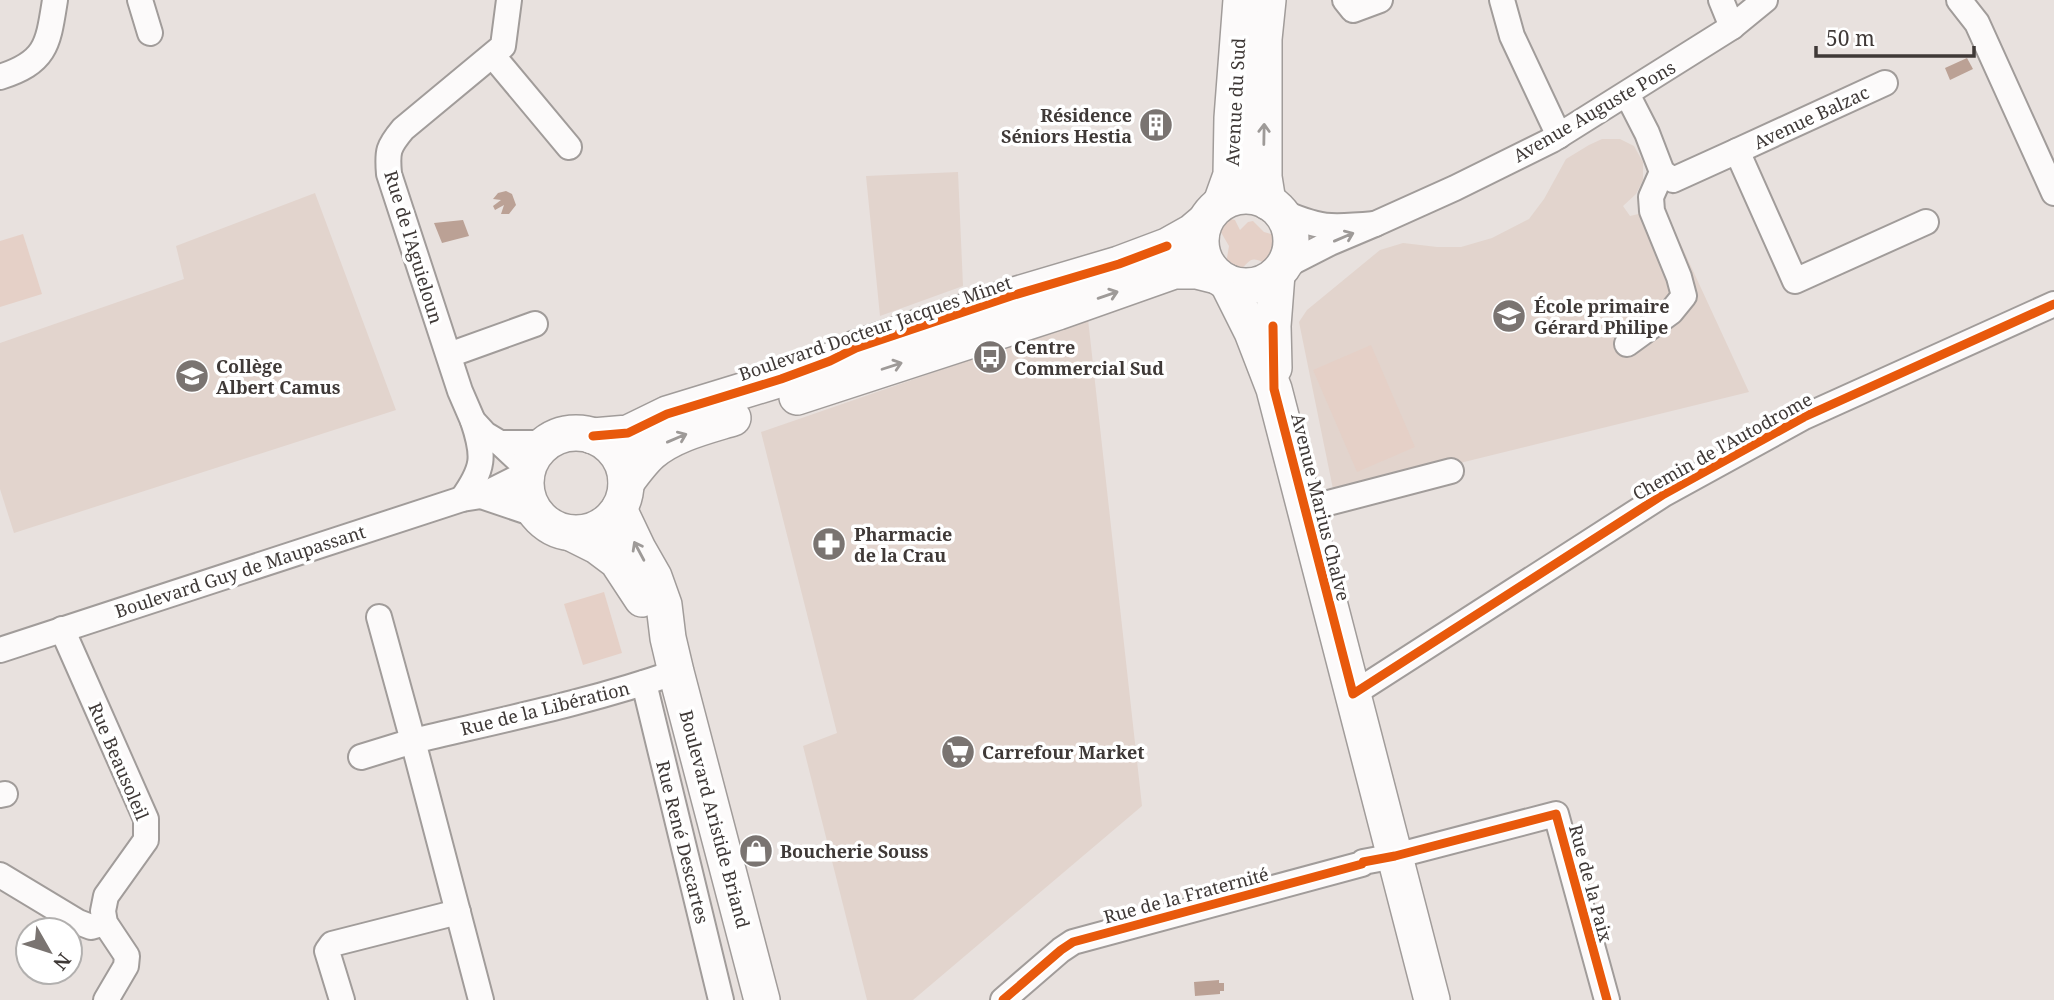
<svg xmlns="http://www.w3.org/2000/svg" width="2054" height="1000" font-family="'Noto Serif',serif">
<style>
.built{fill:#e2d4cd}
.green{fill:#e5d0c7}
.water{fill:#bba195}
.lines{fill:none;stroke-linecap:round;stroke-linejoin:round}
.minor-casing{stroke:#a19c9a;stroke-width:28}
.secondary-casing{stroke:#a19c9a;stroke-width:38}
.minor{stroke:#fcfafa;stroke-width:24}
.secondary{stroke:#fcfafa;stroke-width:35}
.cycleway-casing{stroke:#fff;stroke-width:13}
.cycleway{stroke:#e8590c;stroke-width:9}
.oneway{stroke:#9e9a98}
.labels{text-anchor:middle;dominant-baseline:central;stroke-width:7;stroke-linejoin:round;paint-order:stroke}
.street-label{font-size:18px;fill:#3f3937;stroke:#fff}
.poi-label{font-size:18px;font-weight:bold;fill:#3f3937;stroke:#fff;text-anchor:start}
</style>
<rect width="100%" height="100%" fill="#e8e1de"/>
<!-- built -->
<g class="built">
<polygon points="1602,139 1620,139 1634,146 1643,162 1643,180 1636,194 1623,206 1630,216 1664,208 1749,392 1334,494 1299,322 1307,310 1380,250 1403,243 1437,247 1461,247 1492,238 1529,219 1544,199 1566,159 1589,145"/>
<polygon points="958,172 963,286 880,316 866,176"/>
<polygon points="315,193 396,410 14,533 0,489 0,343 184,279 176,246"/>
<polygon points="1088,319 1142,806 913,1000 867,1000 803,746 837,733 761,432"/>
</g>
<!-- green -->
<g class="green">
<path d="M 1227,218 L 1235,220 L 1240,230 L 1248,222 L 1253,221 L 1264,232 L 1271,234 L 1276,231 C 1278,244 1277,254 1268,264 C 1248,256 1253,259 1239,271 L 1226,264 L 1229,246 L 1219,229 Z"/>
<polygon points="23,234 42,294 0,307 0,241"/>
<polygon points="1371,345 1415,447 1357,472 1313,370"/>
<polygon points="604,592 622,653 583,665 564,604"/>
</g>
<!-- water -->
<g class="water">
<polygon points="1967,58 1973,69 1950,80 1945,68"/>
<polygon points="506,191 512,194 516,205 509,214 501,214 504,205 495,210 493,206 501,200 493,199 498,193"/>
<polygon points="463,220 469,236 442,243 434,223"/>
<polygon points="1219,980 1219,983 1224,983 1224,991 1220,991 1220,994 1195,996 1194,982"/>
</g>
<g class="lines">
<!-- minor casing -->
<g class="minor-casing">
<g id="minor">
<polyline points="140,0 150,33"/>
<path d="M 509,0 L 503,46 L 403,129 C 388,147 387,151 389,174 L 460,391 L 473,421 L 485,434 L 500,443 L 528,469"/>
<polyline points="1345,0 1353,10 1380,0"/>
<polyline points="1502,0 1512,36 1559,136"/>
<polyline points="1721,0 1732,27"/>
<polyline points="1959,0 1977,23 2054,193"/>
<polyline points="493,56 569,147"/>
<path d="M 0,77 C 47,62 48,44 55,0"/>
<polyline points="1627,94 1647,133 1662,172 1673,180 1737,151 1795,281 1926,222"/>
<polyline points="1737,151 1885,83"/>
<path d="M 1278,210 C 1319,229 1331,228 1375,224 L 1330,243 L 1283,267"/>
<polyline points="1375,224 1455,188 1552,140 1732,27 1765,0"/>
<polyline points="1627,344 1671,312 1684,296 1679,277 1652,211 1651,197 1662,172"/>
<polyline points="449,355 535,324"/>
<polyline points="500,443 547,443"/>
<polyline points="481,496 537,515"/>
<path d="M 462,499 C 484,468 485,457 473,421"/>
<polyline points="1305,509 1451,471"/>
<polyline points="62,629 146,819 146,840 106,896 103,911 105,923 127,956 126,966 106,1000"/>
<polyline points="0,650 462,499 481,496 527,473"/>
<polyline points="644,683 721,1000"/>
<polyline points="1353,694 1664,494 1804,417 2054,304"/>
<polyline points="361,757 413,741 379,617"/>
<polyline points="0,795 5,794"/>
<polyline points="0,875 78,922 91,927 105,923"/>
<polyline points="342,1000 327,951 332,944 458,912"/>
<path d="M 481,1000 L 413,741 C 501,720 591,702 676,672"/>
<polyline points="1003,1000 1061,950 1073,942 1362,864 1363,862 1395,856 1556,814 1607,1000"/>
</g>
</g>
<!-- secondary casing -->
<g class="secondary-casing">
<g id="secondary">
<circle cx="1246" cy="241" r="45"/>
<polyline points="1268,202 1264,177 1264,39 1268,0"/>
<polyline points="1221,203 1231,175 1232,118 1241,0"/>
<polyline points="1227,282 1252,332 1274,389 1432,1000"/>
<polyline points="1274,368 1273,326 1277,274"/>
<polyline points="797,397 1058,312 1174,271 1197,271 1217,276"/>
<circle cx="576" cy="483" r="50"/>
<polyline points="593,436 628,433 667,414 781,379 830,361 856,348 1011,296 1119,264 1167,246 1192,232 1205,221"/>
<path d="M 626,483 C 634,472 642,461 651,453 C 673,434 707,426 733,418"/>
<polyline points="619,509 638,549 654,577 664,605 668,638 676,672 762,1000"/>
<polyline points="573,534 597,546 617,561 642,599"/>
</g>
</g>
<!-- minor -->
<use href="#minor" class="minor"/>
<!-- secondary -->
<use href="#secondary" class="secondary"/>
<!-- cycleway casing -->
<g class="cycleway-casing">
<g id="cycleway">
<polyline points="1273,326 1274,389 1353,694 1664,494 1804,417 2054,304"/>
<polyline points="593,436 628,433 667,414 781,379 830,361 856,348 1011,296 1119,264 1167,246"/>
<polyline points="1003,1000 1061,950 1073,942 1362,864 1363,862 1395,856 1556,814 1607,1000"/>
</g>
</g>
<!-- cycleway -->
<use href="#cycleway" class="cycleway"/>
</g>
<!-- one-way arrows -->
<defs><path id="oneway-shaft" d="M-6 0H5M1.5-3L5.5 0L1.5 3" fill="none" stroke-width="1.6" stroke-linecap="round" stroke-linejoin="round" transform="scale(1.75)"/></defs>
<g class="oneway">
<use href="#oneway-shaft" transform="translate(1264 134) rotate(-89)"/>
<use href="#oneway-shaft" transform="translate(1344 237) rotate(-23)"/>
<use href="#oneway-shaft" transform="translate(1108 295) rotate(-19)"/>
<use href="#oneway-shaft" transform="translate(892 366) rotate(-18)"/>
<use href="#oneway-shaft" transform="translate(677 438) rotate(-23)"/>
<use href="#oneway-shaft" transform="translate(639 551) rotate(-118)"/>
</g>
<!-- icons -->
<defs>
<g id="building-disc" transform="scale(1.75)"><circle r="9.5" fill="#7a7471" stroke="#fff"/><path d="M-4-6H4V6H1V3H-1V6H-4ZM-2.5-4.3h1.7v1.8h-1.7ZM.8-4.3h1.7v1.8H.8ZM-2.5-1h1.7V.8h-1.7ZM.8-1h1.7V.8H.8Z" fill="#fff"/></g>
<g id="school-disc" transform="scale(1.75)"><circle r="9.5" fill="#7a7471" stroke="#fff"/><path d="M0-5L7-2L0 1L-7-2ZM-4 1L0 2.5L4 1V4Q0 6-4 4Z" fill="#fff"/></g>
<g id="bus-disc" transform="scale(1.75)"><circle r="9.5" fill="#7a7471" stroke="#fff"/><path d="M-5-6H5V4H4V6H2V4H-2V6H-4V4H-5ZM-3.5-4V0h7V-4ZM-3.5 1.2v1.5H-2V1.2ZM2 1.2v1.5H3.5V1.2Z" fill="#fff"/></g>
<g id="pharmacy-disc" transform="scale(1.75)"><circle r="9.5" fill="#7a7471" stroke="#fff"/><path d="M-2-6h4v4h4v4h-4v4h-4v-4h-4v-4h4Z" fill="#fff"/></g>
<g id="supermarket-disc" transform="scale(1.75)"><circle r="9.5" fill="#7a7471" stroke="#fff"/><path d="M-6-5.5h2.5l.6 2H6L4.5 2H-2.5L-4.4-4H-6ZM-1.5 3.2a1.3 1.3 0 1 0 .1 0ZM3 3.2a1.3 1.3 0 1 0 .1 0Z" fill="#fff"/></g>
<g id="shop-disc" transform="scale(1.75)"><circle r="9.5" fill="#7a7471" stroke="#fff"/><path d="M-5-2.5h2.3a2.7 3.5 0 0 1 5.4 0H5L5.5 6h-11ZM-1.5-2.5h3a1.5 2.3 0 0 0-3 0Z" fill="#fff"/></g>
</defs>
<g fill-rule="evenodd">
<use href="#building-disc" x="1156" y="125"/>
<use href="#school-disc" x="1509" y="316"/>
<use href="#bus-disc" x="990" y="357"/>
<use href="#school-disc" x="192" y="376"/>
<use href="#pharmacy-disc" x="829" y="544"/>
<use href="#supermarket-disc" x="958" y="752"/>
<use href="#shop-disc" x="756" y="851"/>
</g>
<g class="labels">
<!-- street labels -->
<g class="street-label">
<text transform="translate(1235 102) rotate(-87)">Avenue du Sud</text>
<text transform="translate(1594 111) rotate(-30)">Avenue Auguste Pons</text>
<text transform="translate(1811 117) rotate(-25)">Avenue Balzac</text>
<text transform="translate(414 247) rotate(73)">Rue de l'Aguieloun</text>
<text transform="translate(875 328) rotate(-19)">Boulevard Docteur Jacques Minet</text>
<text transform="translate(1722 446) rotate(-29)">Chemin de l'Autodrome</text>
<text transform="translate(1321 507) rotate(76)">Avenue Marius Chalve</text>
<text transform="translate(240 571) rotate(-18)">Boulevard Guy de Maupassant</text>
<text transform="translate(545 708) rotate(-14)">Rue de la Libération</text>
<text transform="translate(119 761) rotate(67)">Rue Beausoleil</text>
<text transform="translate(715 819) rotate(75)">Boulevard Aristide Briand</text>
<text transform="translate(683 842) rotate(76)">Rue René Descartes</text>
<text transform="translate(1591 883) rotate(75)">Rue de la Paix</text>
<text transform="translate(1186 895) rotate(-15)">Rue de la Fraternité</text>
</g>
<!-- poi labels -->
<g class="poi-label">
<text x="1132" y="115" text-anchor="end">Résidence<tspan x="1132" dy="21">Séniors Hestia</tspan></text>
<text x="1534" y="306">École primaire<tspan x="1534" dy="21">Gérard Philipe</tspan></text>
<text x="1014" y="347">Centre<tspan x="1014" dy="21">Commercial Sud</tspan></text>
<text x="216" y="366">Collège<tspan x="216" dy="21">Albert Camus</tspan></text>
<text x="854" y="534">Pharmacie<tspan x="854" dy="21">de la Crau</tspan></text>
<text x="982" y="752">Carrefour Market</text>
<text x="780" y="851">Boucherie Souss</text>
</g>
</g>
<!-- north arrow -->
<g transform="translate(49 951) rotate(129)"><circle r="33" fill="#ffffff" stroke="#b2b0af" stroke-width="2"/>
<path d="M0-5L12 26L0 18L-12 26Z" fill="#7a7471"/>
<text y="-10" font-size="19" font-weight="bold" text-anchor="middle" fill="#3f3937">N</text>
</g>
<!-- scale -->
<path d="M1816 46v10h158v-10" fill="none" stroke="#3f3937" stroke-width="3.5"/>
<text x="1826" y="46" font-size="21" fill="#3f3937" stroke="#ffffff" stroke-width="5" paint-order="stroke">50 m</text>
</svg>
